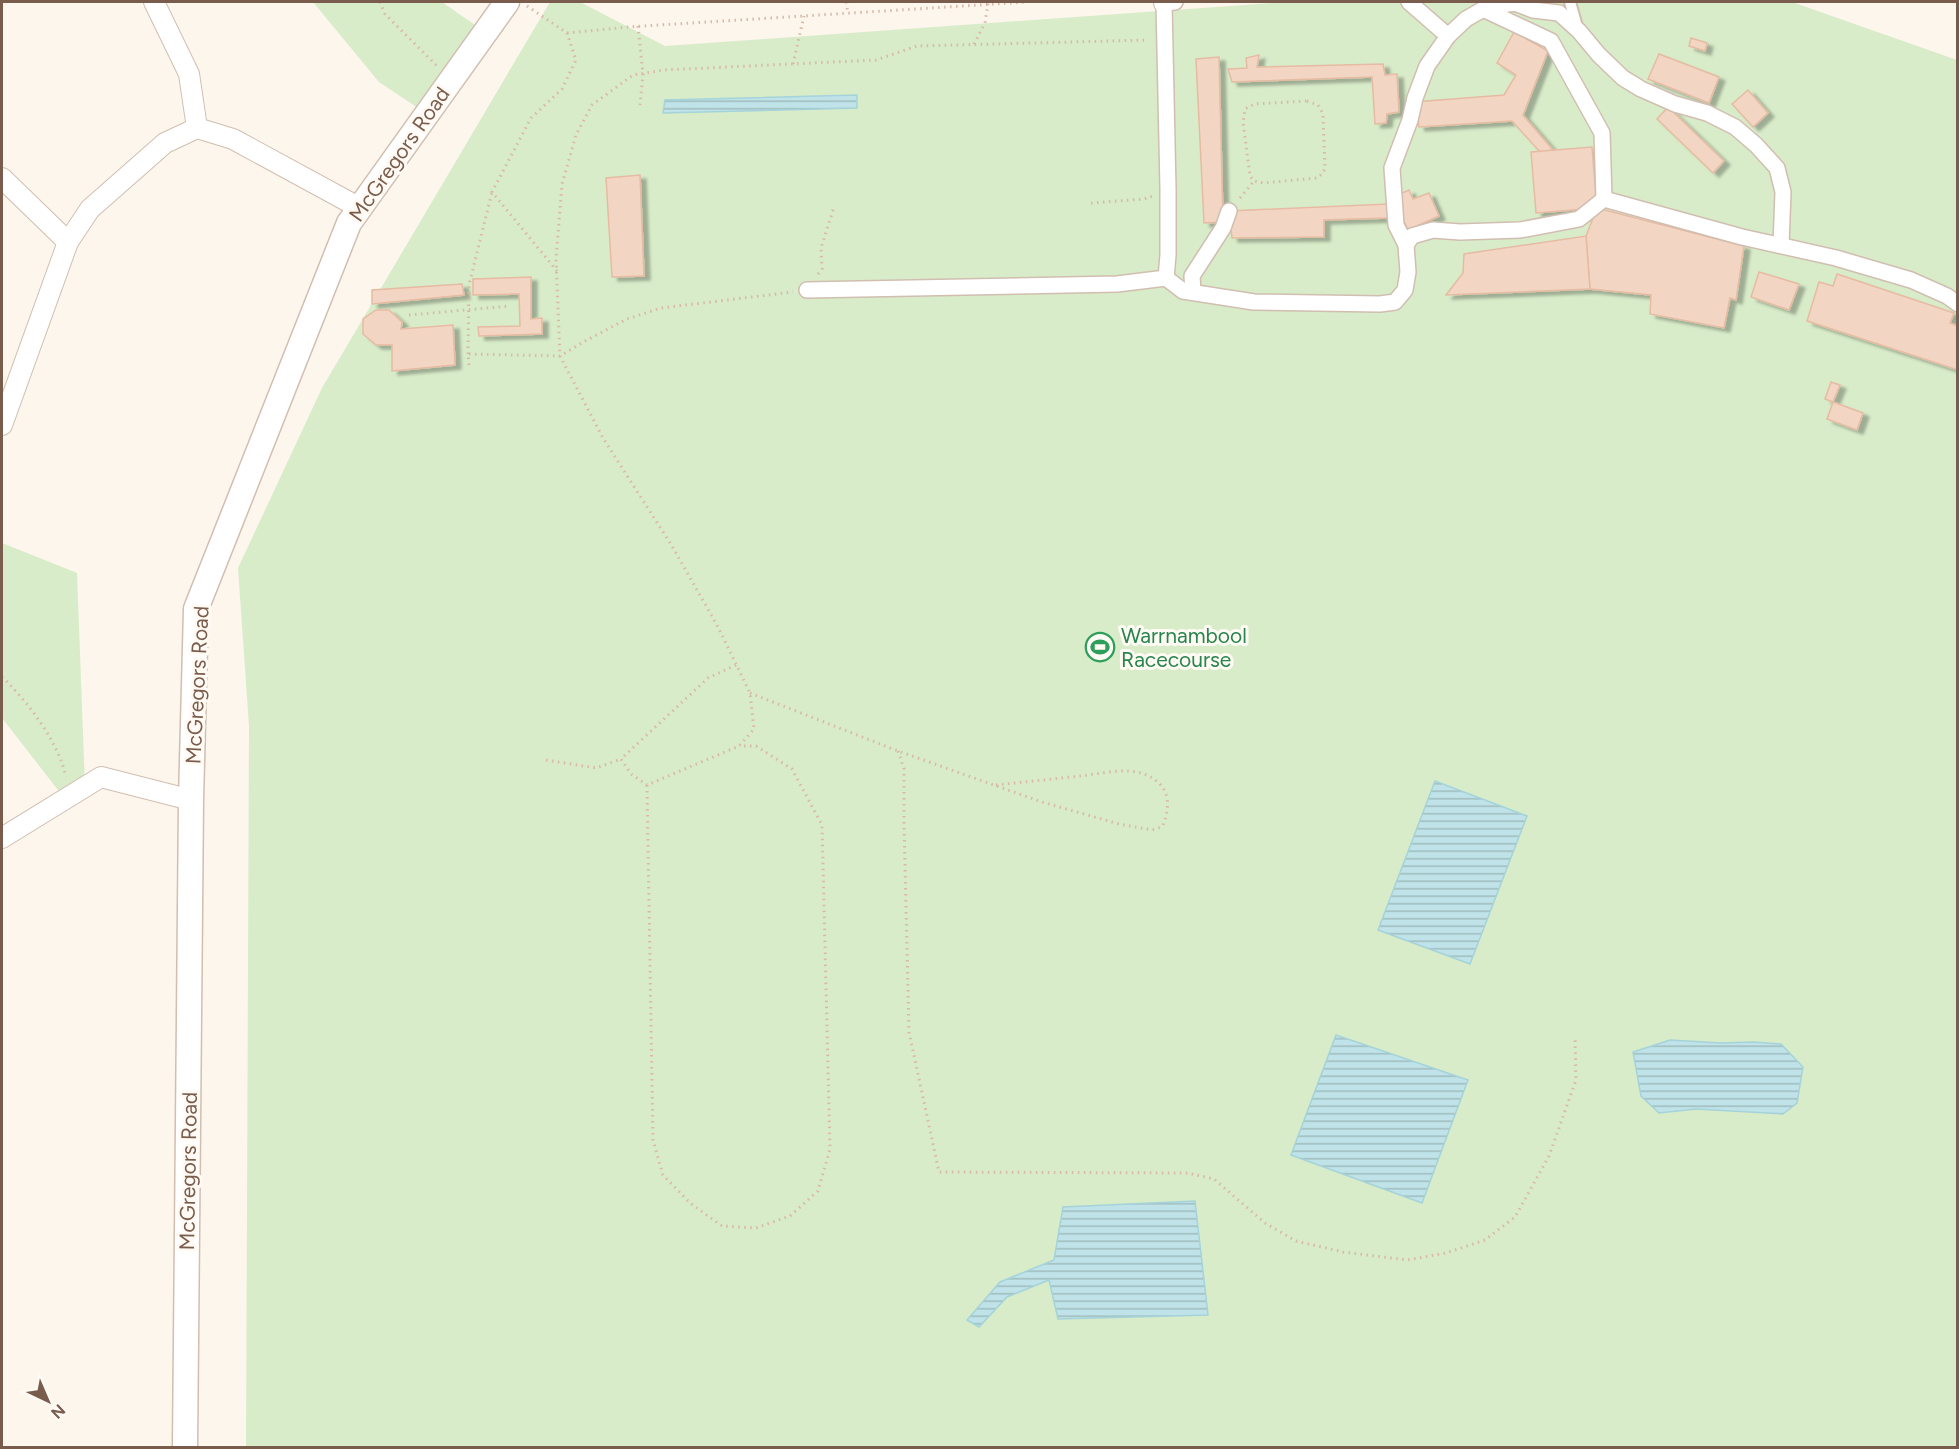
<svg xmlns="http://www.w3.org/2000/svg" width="1959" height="1449" font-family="Figtree,sans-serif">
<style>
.green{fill:#d8ecc9}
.water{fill:url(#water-rules);stroke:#a5d3da;stroke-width:1.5}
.building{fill:#f3d5c3;stroke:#e6bba3;stroke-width:1.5;filter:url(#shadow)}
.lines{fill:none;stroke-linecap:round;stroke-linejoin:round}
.service-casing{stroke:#d1beb0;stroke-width:14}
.pedestrian-casing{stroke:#d1beb0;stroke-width:18}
.minor-casing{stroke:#d1beb0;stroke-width:22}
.tertiary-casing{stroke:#d1beb0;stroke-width:27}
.path{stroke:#d9b8a5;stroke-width:3;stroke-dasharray:1.5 4.5;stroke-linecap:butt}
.service{stroke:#fff;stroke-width:10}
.pedestrian{stroke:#fff;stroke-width:15}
.minor{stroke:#fff;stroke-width:20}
.tertiary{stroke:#fff;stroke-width:24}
.labels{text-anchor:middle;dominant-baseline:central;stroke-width:6;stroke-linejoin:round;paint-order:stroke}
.street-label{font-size:21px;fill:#7a5c4d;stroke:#fffaf3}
.leisure-label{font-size:21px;fill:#27864d;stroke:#fffaf3;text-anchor:start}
</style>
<defs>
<pattern id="water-rules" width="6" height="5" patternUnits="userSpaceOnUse" patternTransform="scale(1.5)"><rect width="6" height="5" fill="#bfe3e8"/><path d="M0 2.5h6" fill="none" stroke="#a0bbbe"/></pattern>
<filter id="shadow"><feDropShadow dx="6" dy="4" stdDeviation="1.5" flood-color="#0004"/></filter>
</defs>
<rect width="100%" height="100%" fill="#fdf6ec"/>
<!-- green -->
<g class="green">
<polygon points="313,2 442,2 485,32 427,114 379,82"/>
<polygon points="550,2 580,2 665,46 1286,2 1792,2 1957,60 1957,1447 246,1447 249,726 238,568 322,388"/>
<polygon points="2,543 77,573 85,787 65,799 2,718"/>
</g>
<!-- water -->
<g class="water">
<polygon points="857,95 857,108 663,113 665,100"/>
<polygon points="1435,781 1527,816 1470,964 1378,930"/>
<polygon points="1336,1035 1468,1080 1422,1203 1291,1155"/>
<polygon points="1670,1040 1721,1043 1754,1042 1781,1044 1803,1067 1797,1103 1783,1114 1696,1109 1659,1113 1641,1096 1633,1052"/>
<polygon points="1195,1201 1208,1315 1058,1319 1049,1280 1007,1297 979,1327 967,1320 1000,1282 1054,1260 1063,1207"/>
</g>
<!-- building -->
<g class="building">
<polygon points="1514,32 1548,51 1523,115 1553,150 1540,152 1512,121 1419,127 1414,102 1504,95 1516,75 1497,63"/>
<polygon points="1691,38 1707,43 1705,51 1689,46"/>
<polygon points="1659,54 1719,77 1709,103 1648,79"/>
<polygon points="1259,55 1257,67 1383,64 1385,75 1397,74 1399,112 1387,114 1386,123 1375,124 1372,77 1232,82 1228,69 1247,68 1246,58"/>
<polygon points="1219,57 1223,222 1204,223 1196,59"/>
<polygon points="1748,90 1768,113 1753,127 1732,104"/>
<polygon points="1668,107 1724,161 1713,173 1657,119"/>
<polygon points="1592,147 1597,208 1536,213 1531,152"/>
<polygon points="640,175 644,276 612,277 606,178"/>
<polygon points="1409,190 1413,199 1429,193 1439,216 1408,230 1393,197"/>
<polygon points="1388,204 1388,218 1324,220 1324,237 1232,238 1229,211"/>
<polygon points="1597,208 1744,246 1736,300 1730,298 1724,328 1650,314 1651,295 1590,289 1586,236"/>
<polygon points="1586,236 1590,289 1446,295 1463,273 1464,254"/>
<polygon points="1759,272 1799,284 1789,310 1751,297"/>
<polygon points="1837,274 1954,313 1950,323 1958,326 1958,370 1807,321 1819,282 1833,286"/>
<polygon points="531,277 531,319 542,318 542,334 479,336 478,327 520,326 519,294 473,295 473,279"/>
<polygon points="462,284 464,295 372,304 372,290"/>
<polygon points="376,310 389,310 402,322 401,329 453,325 455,365 392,371 392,345 376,345 363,334 363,319"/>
<polygon points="1831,382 1840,385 1833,402 1825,399"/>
<polygon points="1833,402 1863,413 1857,430 1827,419"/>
</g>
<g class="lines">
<!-- service casing -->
<g class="service-casing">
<polyline id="service" points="1570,2 1578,30"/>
</g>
<!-- pedestrian casing -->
<g class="pedestrian-casing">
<g id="pedestrian">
<polyline points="1409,2 1448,36"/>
<polyline points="1483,9 1551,41 1602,133 1604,199 1742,237 1836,258 1911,280 1947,296 1958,304"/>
<polyline points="1406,245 1412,236 1433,230 1460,232 1520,230 1579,219 1604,199"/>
<polyline points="1166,278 1168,255 1168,189 1164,3 1175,2"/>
<polyline points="807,290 1117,284 1166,278 1183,291 1254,302 1380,304 1395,302 1405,290 1408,272 1406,245 1396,225 1392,168 1410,120 1415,98 1427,66 1448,36 1466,19 1487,7 1515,3 1533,10 1559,13 1579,31 1599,55 1623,78 1641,89 1675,104 1707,113 1735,127 1756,145 1777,168 1783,192 1781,245"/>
<polyline points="1193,292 1192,276 1223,228 1229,211"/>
</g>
</g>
<!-- minor casing -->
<g class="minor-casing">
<g id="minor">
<polyline points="154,2 189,74 197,128"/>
<polyline points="1164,2 1164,3"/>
<polyline points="2,178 68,242"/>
<polyline points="2,425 68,242 90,209 165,143 197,128 233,139 360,208"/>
<polyline points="2,838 101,777 191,800"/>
</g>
</g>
<!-- tertiary casing -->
<g class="tertiary-casing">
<polyline id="tertiary" points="185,1448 191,800 196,609 349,223 507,2"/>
</g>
<!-- path -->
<g class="path">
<polyline points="380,2 385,14 437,66"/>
<polyline points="846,2 848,13"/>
<polyline points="527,6 567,33 576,60 562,89 531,118 492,192 557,271"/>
<polyline points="638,26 643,74 640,105"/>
<polyline points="567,33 628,27 1027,2"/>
<polyline points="974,44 985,23 988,3"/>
<polyline points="793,64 804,16"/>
<polygon points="1307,101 1318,105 1323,114 1325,169 1322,174 1317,178 1263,183 1254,181 1250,176 1243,122 1245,109 1254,104"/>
<polyline points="1240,198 1254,181"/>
<polyline points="1091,203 1144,199 1153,196"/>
<polyline points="818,274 822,269 821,248 834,207"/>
<polyline points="409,315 510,306"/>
<polyline points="468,354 469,285 492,192"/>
<polyline points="469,365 468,354 560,356 585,341 627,319 661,308 793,292"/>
<polyline points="736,665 708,678 621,759 631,774 647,785 739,746 754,729 750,693 718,627 672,546 603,438 560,356 556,259 562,184 576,135 592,105 633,75 664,70 876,60 917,46 1148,40"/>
<path d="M 2,677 C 28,702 58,741 66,777"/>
<path d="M 750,693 L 898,751 L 1042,802 L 1119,824 L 1152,830 L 1162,827 C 1172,805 1170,784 1144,774 C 1125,767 1100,774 1080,776 C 1052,779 1024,782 996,785"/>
<polyline points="898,751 904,769 904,823 909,1032 939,1172 1188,1173 1214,1179 1265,1223 1296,1241 1343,1252 1407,1260 1446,1253 1485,1240 1515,1217 1549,1156 1576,1080 1575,1039"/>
<polyline points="546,760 596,768 621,759"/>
<polyline points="647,785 653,1140 663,1175 690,1203 722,1226 756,1228 790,1216 818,1191 830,1149 822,825 792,769 756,746 739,746"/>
</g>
<!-- service -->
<use href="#service" class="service"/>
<!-- pedestrian -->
<use href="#pedestrian" class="pedestrian"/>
<!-- minor -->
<use href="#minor" class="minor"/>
<!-- tertiary -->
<use href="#tertiary" class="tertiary"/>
</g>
<!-- icons -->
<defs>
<g id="stadium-ring" transform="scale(1.5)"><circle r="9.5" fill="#fffaf3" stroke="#2e9e5b" stroke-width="1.5"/><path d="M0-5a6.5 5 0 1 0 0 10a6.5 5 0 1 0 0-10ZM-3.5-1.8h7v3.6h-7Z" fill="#2e9e5b"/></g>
</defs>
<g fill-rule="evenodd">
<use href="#stadium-ring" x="1100" y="647"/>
</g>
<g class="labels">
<!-- street labels -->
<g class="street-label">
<text transform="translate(399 154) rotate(-55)">McGregors Road</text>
<text transform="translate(197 685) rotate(-87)">McGregors Road</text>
<text transform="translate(188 1171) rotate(-89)">McGregors Road</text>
</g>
<!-- leisure labels -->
<g class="leisure-label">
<text x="1121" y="635">Warrnambool<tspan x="1121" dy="24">Racecourse</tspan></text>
</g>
</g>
<!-- border -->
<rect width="1959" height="1449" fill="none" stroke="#7a5c4d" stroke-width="6"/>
<!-- north arrow -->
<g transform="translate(48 1401) rotate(136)" stroke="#fffaf3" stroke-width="4.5" paint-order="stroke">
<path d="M0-4.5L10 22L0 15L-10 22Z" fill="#7a5c4d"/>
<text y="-9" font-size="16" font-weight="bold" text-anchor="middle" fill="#7a5c4d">N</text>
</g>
</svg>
